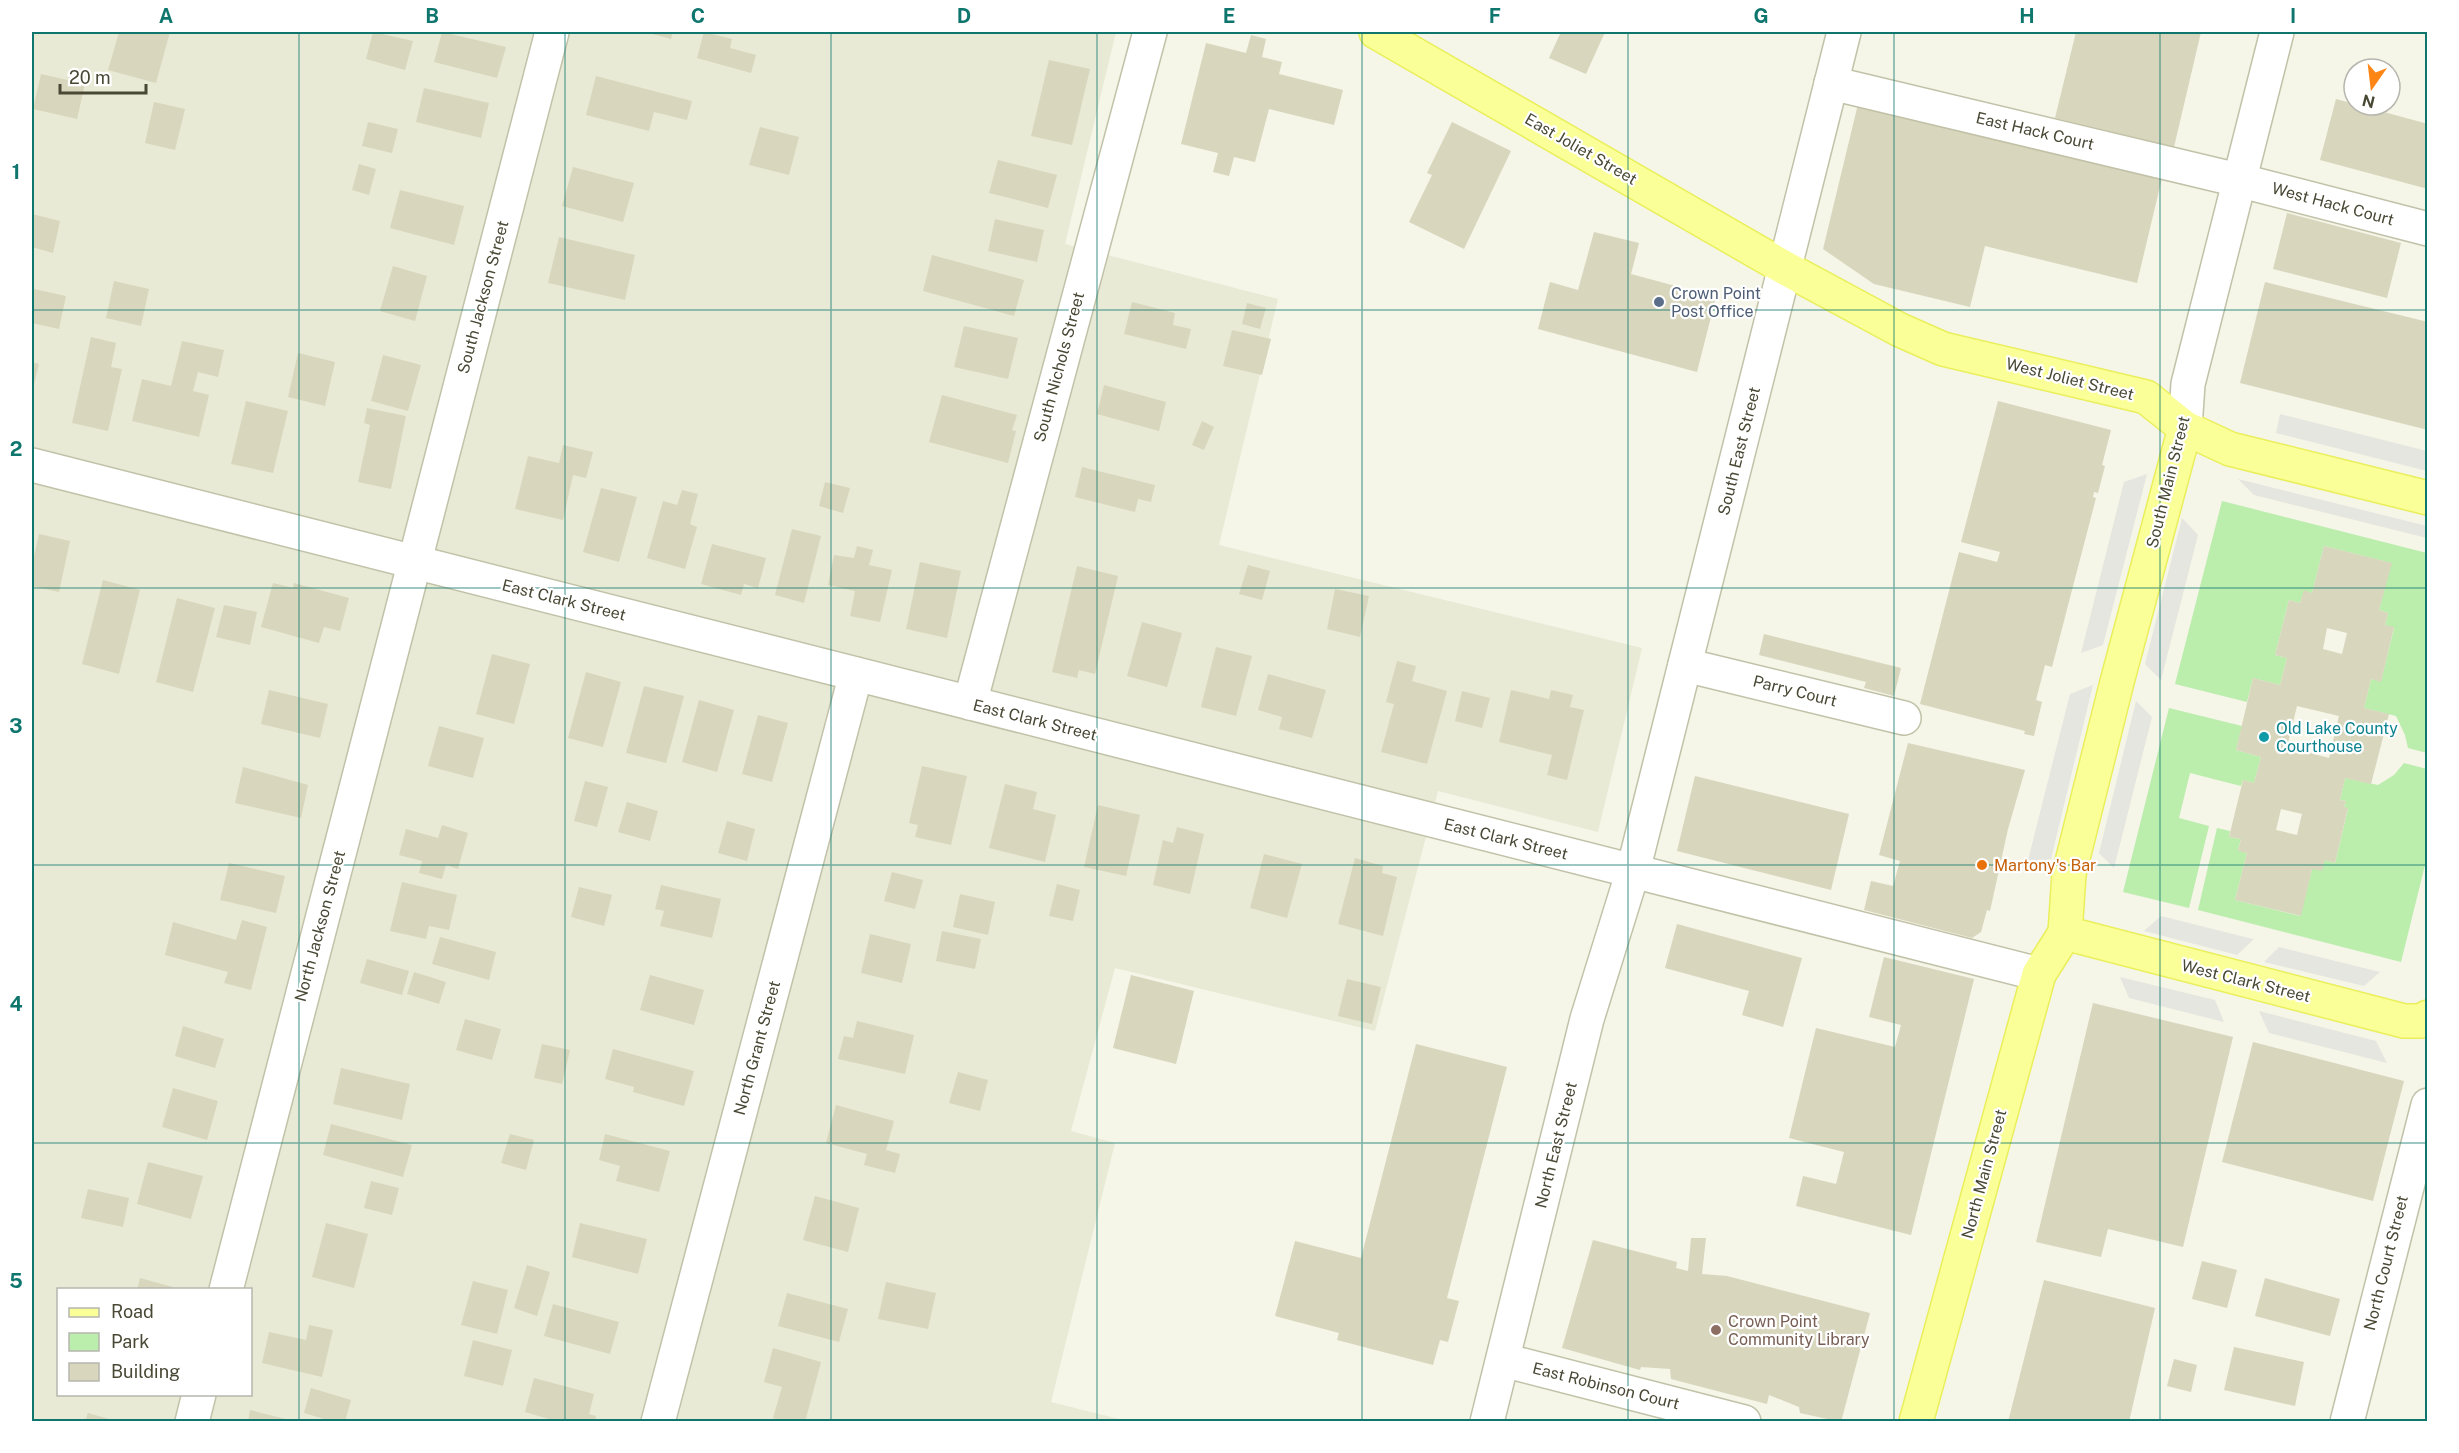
<svg xmlns="http://www.w3.org/2000/svg" width="2459" height="1453" font-family="'Public Sans',sans-serif">
<style>
.residential{fill:#e9ead5;fill-rule:evenodd}
.green{fill:#bbedad}
.parking{fill:#e6e6e0}
.building{fill:#d8d6bc;fill-rule:evenodd}
.lines{fill:none;stroke-linecap:round;stroke-linejoin:round}
.minor-casing{stroke:#c2c2a9;stroke-width:36}
.major-casing{stroke:#eaef5c;stroke-width:36}
.minor{stroke:#fff;stroke-width:33}
.major{stroke:#faff97;stroke-width:33}
.grid{fill:none;stroke:#0f766e;stroke-width:1.5;stroke-opacity:0.55}
.service-dot{fill:#5c6f8a;stroke:#fff;stroke-width:2}
.culture-dot{fill:#0f9aa8;stroke:#fff;stroke-width:2}
.food-dot{fill:#e8710a;stroke:#fff;stroke-width:2}
.education-dot{fill:#8d6e63;stroke:#fff;stroke-width:2}
.labels{text-anchor:middle;dominant-baseline:central;stroke-width:4.5;stroke-linejoin:round;paint-order:stroke}
.street-label{font-size:16px;fill:#494835;stroke:#fff}
.service-label{font-size:16px;fill:#4e5e75;stroke:#fff;text-anchor:start}
.culture-label{font-size:16px;fill:#0d838f;stroke:#fff;text-anchor:start}
.food-label{font-size:16px;fill:#c56008;stroke:#fff;text-anchor:start}
.education-label{font-size:16px;fill:#785e54;stroke:#fff;text-anchor:start}
.neatline{fill:none;stroke:#0f766e;stroke-width:2}
.grid-label{font-size:20px;text-anchor:middle;font-weight:bold;fill:#0f766e}
</style>
<rect width="100%" height="100%" fill="#f5f5e8"/>
<!-- residential -->
<path class="residential" d="M 32,32 L 1116,32 L 1065,244 L 1278,299 L 1219,545 L 1642,648 L 1598,832 L 1438,791 L 1375,1031 L 1115,968 L 1071,1131 L 1115,1143 L 1051,1402 L 1127,1421 L 32,1421 ZM 58,1290 L 250,1290 L 250,1394 L 58,1394 Z"/>
<!-- green -->
<g class="green">
<polygon points="2222,501 2427,553 2427,753 2408,748 2405,735 2396,716 2364,708 2371,679 2381,681 2394,628 2385,625 2388,613 2379,610 2391,563 2324,546 2312,593 2304,591 2300,603 2289,600 2275,655 2287,658 2280,685 2253,678 2247,702 2175,684"/>
<polygon points="2169,708 2242,726 2236,750 2261,757 2254,783 2243,780 2241,786 2190,773 2179,818 2209,826 2189,908 2123,892"/>
<polygon points="2404,763 2427,769 2427,857 2401,962 2198,910 2217,828 2230,831 2229,837 2241,839 2238,850 2247,853 2235,900 2300,916 2312,869 2325,860 2335,863 2348,809 2344,807 2346,801 2340,800 2345,778 2378,785 2394,775"/>
</g>
<!-- parking -->
<g class="parking">
<polygon points="2280,414 2427,451 2427,471 2276,433"/>
<polygon points="2147,474 2103,645 2081,653 2124,482"/>
<polygon points="2238,479 2427,526 2427,538 2254,495"/>
<polygon points="2182,518 2198,535 2161,680 2145,664"/>
<polygon points="2093,685 2051,859 2026,868 2070,694"/>
<polygon points="2136,701 2152,717 2114,868 2099,853"/>
<polygon points="2161,916 2253,939 2254,939 2237,955 2144,931"/>
<polygon points="2279,947 2380,972 2364,986 2264,962"/>
<polygon points="2120,977 2215,1000 2224,1022 2129,998"/>
<polygon points="2259,1011 2376,1041 2387,1063 2269,1033"/>
</g>
<!-- building -->
<g class="building">
<polygon points="119,32 170,32 156,83 108,70"/>
<polygon points="373,32 413,41 405,70 366,59"/>
<polygon points="442,32 506,47 497,78 434,62"/>
<polygon points="645,32 673,32 671,39"/>
<polygon points="704,32 732,39 730,48 756,55 751,73 697,58"/>
<polygon points="1561,32 1605,32 1586,74 1549,58"/>
<polygon points="2076,32 2201,32 2174,147 2055,118"/>
<polygon points="1251,35 1266,39 1262,57 1282,62 1279,74 1343,90 1334,125 1269,109 1255,162 1234,157 1229,176 1213,172 1218,153 1181,144 1206,43 1246,53"/>
<polygon points="1049,60 1090,69 1072,145 1031,136"/>
<polygon points="41,74 85,84 77,119 33,109"/>
<polygon points="596,76 692,101 687,120 654,112 649,131 586,115"/>
<polygon points="424,88 489,103 481,138 416,122"/>
<polygon points="2336,99 2428,124 2428,189 2320,160"/>
<polygon points="154,102 185,109 175,150 145,143"/>
<polygon points="1858,104 2162,178 2137,283 1985,246 1970,307 1874,284 1823,249"/>
<polygon points="368,122 398,129 392,153 362,146"/>
<polygon points="1452,122 1511,151 1464,249 1409,222 1432,175 1427,173"/>
<polygon points="760,127 799,137 789,175 749,165"/>
<polygon points="998,160 1057,175 1048,208 989,193"/>
<polygon points="359,164 376,169 369,195 352,190"/>
<polygon points="573,167 634,183 623,222 562,206"/>
<polygon points="400,190 464,206 454,245 390,228"/>
<polygon points="2287,213 2401,243 2387,298 2273,269"/>
<polygon points="32,214 60,221 53,253 32,247"/>
<polygon points="995,219 1044,230 1037,262 988,251"/>
<polygon points="1594,232 1639,243 1631,274 1716,297 1697,372 1538,329 1550,282 1578,290"/>
<polygon points="559,237 635,255 625,300 548,283"/>
<polygon points="932,255 1024,280 1014,316 923,291"/>
<polygon points="393,266 427,276 415,321 380,311"/>
<polygon points="114,281 149,289 141,326 106,318"/>
<polygon points="2265,282 2428,322 2428,430 2240,383"/>
<polygon points="34,289 66,296 59,329 32,323"/>
<polygon points="1132,302 1175,313 1173,325 1191,329 1186,349 1124,334"/>
<polygon points="1247,303 1266,308 1260,329 1242,324"/>
<polygon points="964,326 1018,338 1008,379 954,367"/>
<polygon points="1232,330 1271,339 1262,375 1223,366"/>
<polygon points="91,337 116,343 111,367 122,369 108,431 72,423"/>
<polygon points="182,341 224,350 218,377 198,372 193,391 209,395 199,437 132,421 142,379 171,386"/>
<polygon points="298,353 335,362 325,406 288,397"/>
<polygon points="383,355 421,365 408,411 371,401"/>
<polygon points="32,362 39,364 32,392"/>
<polygon points="1104,385 1166,402 1159,431 1097,414"/>
<polygon points="942,395 1017,415 1012,430 1016,431 1008,463 929,442"/>
<polygon points="246,401 288,411 273,473 231,464"/>
<polygon points="1998,401 2111,430 2102,465 2105,466 2098,493 2094,492 2093,497 2096,498 2052,667 2045,665 2036,700 2042,702 2034,736 2024,734 2025,731 1920,704 1959,552 1997,562 2000,552 1961,542"/>
<polygon points="367,408 406,416 391,489 358,482 370,425 364,423"/>
<polygon points="1202,421 1214,427 1204,450 1192,445"/>
<polygon points="563,445 593,452 586,478 573,475 563,520 515,509 528,456 559,463"/>
<polygon points="1082,467 1155,485 1151,502 1138,499 1135,512 1075,497"/>
<polygon points="825,482 850,488 843,513 819,506"/>
<polygon points="601,488 637,497 619,562 583,552"/>
<polygon points="682,490 698,494 690,524 697,527 685,569 647,558 663,501 677,505"/>
<polygon points="792,529 821,536 804,603 775,595"/>
<polygon points="39,534 70,541 59,592 32,586 32,565"/>
<polygon points="712,544 766,558 758,588 744,584 741,595 701,584"/>
<polygon points="857,546 873,550 869,565 892,570 880,622 850,616 855,591 828,585 834,555 854,558"/>
<path d="M 2324,546 L 2392,563 L 2379,610 L 2388,613 L 2385,625 L 2394,627 L 2381,682 L 2371,679 L 2364,708 L 2389,714 L 2371,784 L 2345,778 L 2340,800 L 2346,801 L 2344,807 L 2348,808 L 2335,863 L 2325,860 L 2322,871 L 2312,869 L 2301,916 L 2235,900 L 2247,853 L 2238,851 L 2241,839 L 2229,837 L 2243,780 L 2254,783 L 2261,757 L 2236,750 L 2253,678 L 2280,685 L 2287,658 L 2275,655 L 2289,600 L 2300,603 L 2304,590 L 2312,593 ZM 2327,628 L 2347,633 L 2342,654 L 2323,649 ZM 2297,706 L 2339,716 L 2329,758 L 2287,747 ZM 2281,809 L 2302,814 L 2297,835 L 2276,830 Z"/>
<polygon points="920,562 961,571 947,638 906,629"/>
<polygon points="1248,565 1270,571 1262,600 1239,594"/>
<polygon points="1077,566 1118,576 1095,674 1079,670 1077,678 1052,672"/>
<polygon points="103,580 140,590 119,674 82,664"/>
<polygon points="273,583 293,588 294,583 349,598 340,631 324,627 319,643 261,627"/>
<polygon points="1335,589 1369,596 1360,637 1327,629"/>
<polygon points="177,598 215,608 193,692 156,682"/>
<polygon points="224,605 257,612 250,645 216,637"/>
<polygon points="1142,622 1182,633 1167,687 1127,676"/>
<polygon points="1764,634 1901,668 1894,696 1864,688 1866,682 1759,655"/>
<polygon points="1216,647 1252,656 1236,716 1201,707"/>
<polygon points="492,654 530,664 514,724 476,714"/>
<polygon points="1397,661 1416,666 1412,681 1447,691 1427,764 1381,752 1394,704 1386,702"/>
<polygon points="586,672 621,682 603,747 568,738"/>
<polygon points="1268,674 1326,690 1312,738 1279,729 1282,717 1258,710"/>
<polygon points="644,686 684,696 666,763 626,753"/>
<polygon points="269,690 328,704 320,738 261,724"/>
<polygon points="1511,690 1549,699 1551,690 1573,695 1570,707 1584,710 1567,780 1547,775 1552,755 1499,742"/>
<polygon points="1462,691 1490,698 1482,728 1455,721"/>
<polygon points="699,700 734,710 717,772 682,762"/>
<polygon points="758,715 788,723 772,782 742,774"/>
<polygon points="439,726 484,738 473,778 428,766"/>
<polygon points="1908,743 2025,770 2008,829 1990,911 1987,910 1981,932 1972,938 1864,910 1871,881 1893,886 1900,861 1879,855"/>
<polygon points="922,766 967,776 951,845 915,837 918,825 909,823"/>
<polygon points="243,767 308,785 301,818 235,803"/>
<polygon points="1695,776 1849,814 1831,890 1677,851"/>
<polygon points="585,781 608,787 597,827 574,821"/>
<polygon points="1005,784 1037,792 1033,809 1056,815 1045,862 989,848"/>
<polygon points="627,802 658,811 650,841 618,832"/>
<polygon points="1098,805 1140,815 1126,876 1084,867"/>
<polygon points="727,821 755,829 747,861 718,853"/>
<polygon points="442,825 468,833 458,869 446,865 442,879 419,873 422,861 399,855 406,829 438,838"/>
<polygon points="1177,827 1204,834 1190,894 1153,885 1163,840 1173,843"/>
<polygon points="1264,854 1302,864 1287,918 1250,908"/>
<polygon points="1355,858 1383,866 1382,873 1397,877 1383,936 1338,924"/>
<polygon points="229,863 285,876 276,913 220,900"/>
<polygon points="892,872 923,880 915,909 884,901"/>
<polygon points="402,882 457,895 449,930 429,926 426,939 390,931"/>
<polygon points="1057,884 1080,890 1073,921 1049,916"/>
<polygon points="661,885 721,899 712,938 660,926 664,911 655,909"/>
<polygon points="579,887 612,895 604,926 571,917"/>
<polygon points="960,894 995,902 988,935 953,927"/>
<polygon points="242,920 267,927 251,990 224,983 228,972 165,955 173,922 236,940"/>
<polygon points="1677,924 1802,958 1783,1027 1742,1015 1749,991 1665,968"/>
<polygon points="942,931 981,939 975,969 936,961"/>
<polygon points="870,934 911,944 902,983 861,973"/>
<polygon points="440,937 496,952 489,980 432,964"/>
<polygon points="1884,957 1974,979 1911,1235 1796,1206 1803,1176 1836,1184 1844,1152 1789,1138 1816,1028 1895,1047 1901,1025 1869,1017"/>
<polygon points="367,959 409,971 402,995 360,983"/>
<polygon points="414,972 446,982 439,1004 407,994"/>
<polygon points="650,975 704,990 694,1025 640,1010"/>
<polygon points="1131,975 1194,991 1176,1064 1113,1048"/>
<polygon points="1347,979 1381,987 1372,1024 1338,1016"/>
<polygon points="2093,1003 2233,1037 2183,1247 2108,1229 2101,1257 2036,1242"/>
<polygon points="465,1019 501,1029 492,1060 456,1050"/>
<polygon points="857,1021 914,1035 905,1074 838,1059 844,1036 853,1038"/>
<polygon points="183,1026 224,1039 215,1068 175,1056"/>
<polygon points="2253,1042 2404,1081 2373,1201 2222,1162"/>
<polygon points="542,1044 570,1050 562,1084 534,1078"/>
<polygon points="1416,1044 1507,1067 1447,1298 1459,1301 1448,1342 1440,1340 1433,1365 1337,1340 1339,1333 1275,1316 1295,1241 1361,1258"/>
<polygon points="613,1049 694,1071 684,1106 633,1092 634,1087 605,1079"/>
<polygon points="341,1068 410,1084 402,1120 333,1104"/>
<polygon points="958,1072 988,1080 980,1111 949,1103"/>
<polygon points="173,1088 218,1101 207,1140 162,1127"/>
<polygon points="836,1105 894,1121 886,1150 900,1154 895,1173 864,1165 867,1154 826,1143"/>
<polygon points="331,1124 412,1145 403,1177 323,1155"/>
<polygon points="510,1134 534,1140 526,1170 501,1163"/>
<polygon points="605,1134 670,1151 659,1192 616,1181 620,1166 599,1160"/>
<polygon points="148,1162 203,1176 191,1219 137,1204"/>
<polygon points="371,1181 399,1188 392,1215 364,1208"/>
<polygon points="88,1189 129,1198 123,1227 81,1218"/>
<polygon points="815,1196 859,1208 848,1252 803,1240"/>
<polygon points="326,1223 368,1234 354,1288 312,1277"/>
<polygon points="580,1223 647,1239 638,1274 572,1257"/>
<polygon points="1691,1238 1706,1238 1702,1274 1727,1276 1870,1313 1841,1422 1800,1413 1799,1407 1769,1395 1767,1404 1671,1379 1670,1369 1641,1367 1640,1370 1562,1348 1593,1240 1677,1262 1676,1268 1688,1271"/>
<polygon points="2202,1261 2237,1270 2227,1308 2192,1299"/>
<polygon points="527,1265 550,1272 537,1316 514,1308"/>
<polygon points="140,1278 173,1287 172,1290 137,1290"/>
<polygon points="2265,1278 2340,1299 2330,1336 2255,1316"/>
<polygon points="2044,1280 2155,1308 2129,1422 2008,1422"/>
<polygon points="473,1281 508,1290 497,1334 461,1325"/>
<polygon points="886,1282 936,1293 928,1329 878,1319"/>
<polygon points="787,1293 848,1309 839,1342 778,1326"/>
<polygon points="553,1304 619,1322 610,1354 544,1336"/>
<polygon points="309,1325 333,1330 322,1377 262,1363 269,1332 306,1340"/>
<polygon points="473,1340 512,1350 503,1386 464,1376"/>
<polygon points="2234,1347 2304,1362 2295,1406 2224,1390"/>
<polygon points="773,1348 821,1362 805,1422 785,1422 773,1418 782,1387 764,1382"/>
<polygon points="2174,1359 2197,1365 2191,1392 2167,1386"/>
<polygon points="534,1378 594,1394 589,1414 596,1416 595,1422 559,1422 525,1412"/>
<polygon points="311,1388 351,1400 345,1422 334,1422 304,1413"/>
<polygon points="250,1410 293,1421 293,1422 248,1422"/>
<polygon points="88,1413 116,1421 116,1422 85,1422"/>
</g>
<g class="lines">
<!-- minor casing -->
<g class="minor-casing">
<g id="minor">
<polyline points="1831,83 2238,180 2428,229"/>
<polyline points="2185,428 2188,384 2277,32"/>
<polyline points="32,465 2039,974"/>
<polyline points="1685,665 1904,718"/>
<polyline points="970,703 1150,32"/>
<polyline points="226,1290 552,32"/>
<polyline points="1503,1360 1744,1422"/>
<polyline points="192,1422 199,1394"/>
<polyline points="658,1422 856,674"/>
<polyline points="1487,1422 1587,1019 1633,871 1844,32"/>
<polyline points="2347,1422 2428,1105"/>
</g>
</g>
<!-- major casing -->
<g class="major-casing">
<g id="major">
<polyline points="1376,32 1785,268 1900,330 1943,349 2146,397 2185,428 2230,449 2428,498"/>
<polyline points="2065,933 2069,874 2117,682 2185,428"/>
<polyline points="2065,933 2404,1021 2421,1021 2428,1017"/>
<polyline points="1916,1422 2039,974 2065,933"/>
</g>
</g>
<!-- minor -->
<use href="#minor" class="minor"/>
<!-- major -->
<use href="#major" class="major"/>
</g>
<!-- grid -->
<path class="grid" d="M 299,32 L 299,1422M 565,32 L 565,1422M 831,32 L 831,1422M 1097,32 L 1097,1422M 1362,32 L 1362,1422M 1628,32 L 1628,1422M 1894,32 L 1894,1422M 2160,32 L 2160,1422M 32,310 L 2428,310M 32,588 L 2428,588M 32,865 L 2428,865M 32,1143 L 2428,1143"/>
<!-- markers -->
<circle class="service-dot" cx="1659" cy="302" r="6"/>
<circle class="culture-dot" cx="2264" cy="737" r="6"/>
<circle class="food-dot" cx="1982" cy="865" r="6"/>
<circle class="education-dot" cx="1716" cy="1330" r="6"/>
<g class="labels">
<!-- street labels -->
<g class="street-label">
<text transform="translate(2035 131) rotate(13)">East Hack Court</text>
<text transform="translate(1581 149) rotate(30)">East Joliet Street</text>
<text transform="translate(2333 204) rotate(15)">West Hack Court</text>
<text transform="translate(483 297) rotate(-75)">South Jackson Street</text>
<text transform="translate(1059 367) rotate(-75)">South Nichols Street</text>
<text transform="translate(2070 379) rotate(14)">West Joliet Street</text>
<text transform="translate(1739 451) rotate(-76)">South East Street</text>
<text transform="translate(2168 482) rotate(-76)">South Main Street</text>
<text transform="translate(564 600) rotate(14)">East Clark Street</text>
<text transform="translate(1795 691) rotate(14)">Parry Court</text>
<text transform="translate(1035 720) rotate(14)">East Clark Street</text>
<text transform="translate(1506 839) rotate(14)">East Clark Street</text>
<text transform="translate(320 926) rotate(-75)">North Jackson Street</text>
<text transform="translate(2246 981) rotate(14)">West Clark Street</text>
<text transform="translate(757 1048) rotate(-75)">North Grant Street</text>
<text transform="translate(1556 1145) rotate(-76)">North East Street</text>
<text transform="translate(1984 1174) rotate(-75)">North Main Street</text>
<text transform="translate(2386 1263) rotate(-76)">North Court Street</text>
<text transform="translate(1606 1386) rotate(14)">East Robinson Court</text>
</g>
<!-- service labels -->
<g class="service-label">
<text x="1671" y="293">Crown Point<tspan x="1671" dy="18">Post Office</tspan></text>
</g>
<!-- culture labels -->
<g class="culture-label">
<text x="2276" y="728">Old Lake County<tspan x="2276" dy="18">Courthouse</tspan></text>
</g>
<!-- food labels -->
<g class="food-label">
<text x="1994" y="865">Martony's Bar</text>
</g>
<!-- education labels -->
<g class="education-label">
<text x="1728" y="1321">Crown Point<tspan x="1728" dy="18">Community Library</tspan></text>
</g>
</g>
<!-- border -->
<rect width="2459" height="1453" fill="none" stroke="#ffffff" stroke-width="66"/>
<!-- legend -->
<rect x="57" y="1288" width="195" height="108" fill="#ffffff" stroke="#b6b6ae" stroke-width="1.5"/>
<rect x="69" y="1308" width="30" height="9" fill="#faff97" stroke="#b6b6ae" stroke-width="1.5"/>
<text x="111" y="1318" font-size="18" fill="#494835">Road</text>
<rect x="69" y="1333" width="30" height="18" fill="#bbedad" stroke="#b6b6ae" stroke-width="1.5"/>
<text x="111" y="1348" font-size="18" fill="#494835">Park</text>
<rect x="69" y="1363" width="30" height="18" fill="#d8d6bc" stroke="#b6b6ae" stroke-width="1.5"/>
<text x="111" y="1378" font-size="18" fill="#494835">Building</text>
<!-- north arrow -->
<g transform="translate(2372 87) rotate(194)"><circle r="28" fill="#ffffff" stroke="#b6b6ae" stroke-width="1.5"/>
<path d="M0-4.5L10 22L0 15L-10 22Z" fill="#ff8615"/>
<text y="-9" font-size="16" font-weight="bold" text-anchor="middle" fill="#494835">N</text>
</g>
<!-- scale -->
<path d="M60 84v9h86v-9" fill="none" stroke="#494835" stroke-width="3"/>
<text x="69" y="84" font-size="18" fill="#494835" stroke="#ffffff" stroke-width="4.5" paint-order="stroke">20 m</text>
<rect x="33" y="33" width="2393" height="1387" class="neatline"/>
<g class="grid-label">
<text x="166" y="23">A</text>
<text x="432" y="23">B</text>
<text x="698" y="23">C</text>
<text x="964" y="23">D</text>
<text x="1229" y="23">E</text>
<text x="1495" y="23">F</text>
<text x="1761" y="23">G</text>
<text x="2027" y="23">H</text>
<text x="2293" y="23">I</text>
<text x="16" y="179">1</text>
<text x="16" y="456">2</text>
<text x="16" y="733">3</text>
<text x="16" y="1011">4</text>
<text x="16" y="1288">5</text>
</g>
</svg>
